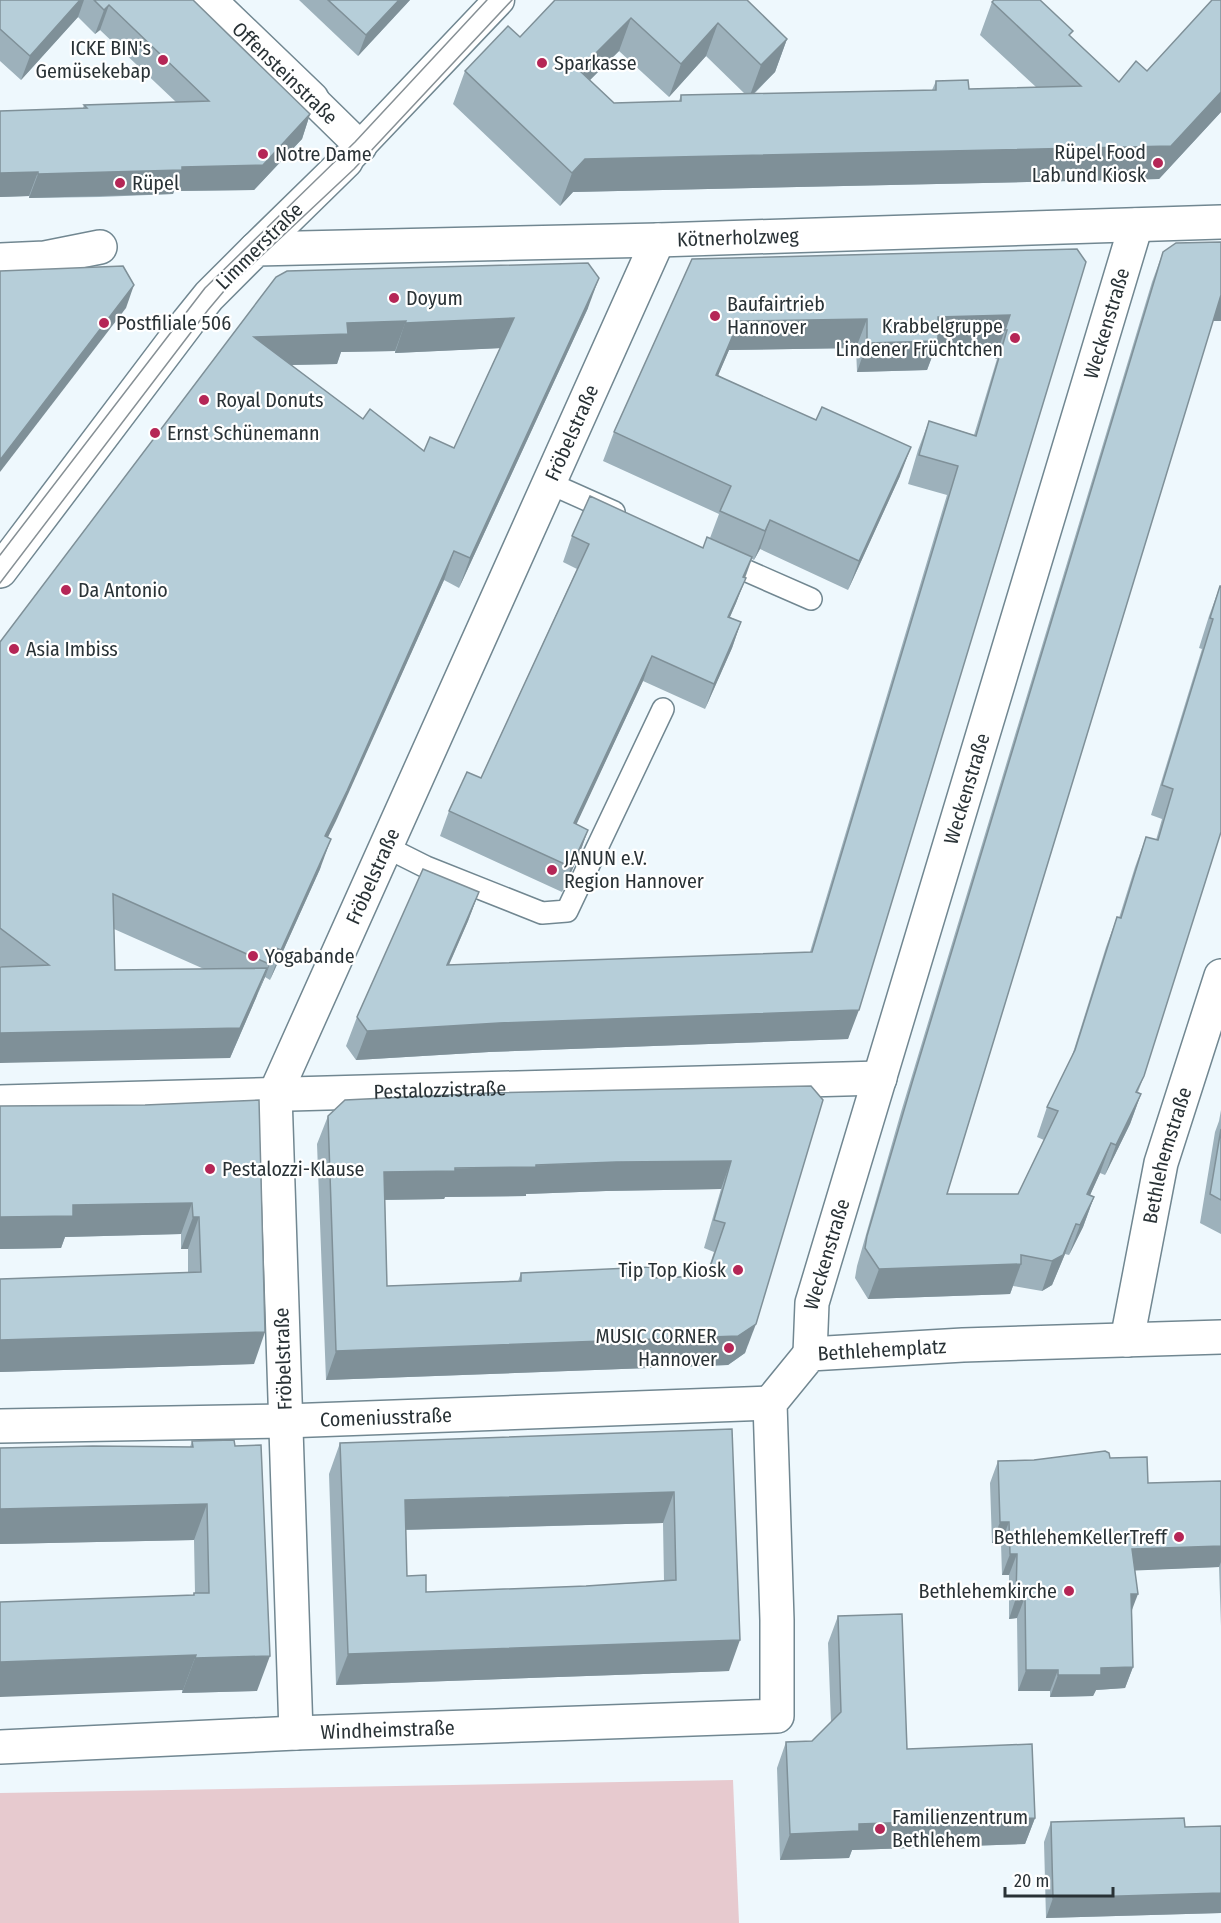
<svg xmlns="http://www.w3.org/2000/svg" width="1221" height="1923" font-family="'Fira Sans Condensed',sans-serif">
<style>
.green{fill:#e7cacf}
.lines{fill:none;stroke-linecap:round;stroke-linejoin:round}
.service-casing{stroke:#718791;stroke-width:24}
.pedestrian-casing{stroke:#718791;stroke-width:33}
.minor-casing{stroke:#718791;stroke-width:36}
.tertiary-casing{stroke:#718791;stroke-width:36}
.service{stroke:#fff;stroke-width:21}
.pedestrian{stroke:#fff;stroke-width:30}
.minor{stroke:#fff;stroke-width:33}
.tertiary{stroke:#fff;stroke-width:33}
.tram{stroke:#879095;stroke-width:1.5}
.wall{fill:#9db1bb;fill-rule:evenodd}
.shaded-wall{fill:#7f9098}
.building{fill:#b6ced9;stroke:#7f9098;stroke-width:1.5;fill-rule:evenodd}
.poi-dot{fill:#b52656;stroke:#fff;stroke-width:2}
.labels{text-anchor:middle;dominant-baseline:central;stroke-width:4.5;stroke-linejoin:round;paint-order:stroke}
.poi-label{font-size:20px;fill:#293236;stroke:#fff;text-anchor:start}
.street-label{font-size:20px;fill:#293236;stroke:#fff}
</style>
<rect width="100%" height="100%" fill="#eef8fd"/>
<!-- green -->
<polygon class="green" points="733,1780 739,1923 0,1923 0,1793"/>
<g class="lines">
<!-- service casing -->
<g class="service-casing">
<g id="service">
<polyline points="549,483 614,512"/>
<polyline points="722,560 811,599"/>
<polyline points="386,847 426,867 542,913 567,911 663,709"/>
</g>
</g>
<!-- pedestrian casing -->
<g class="pedestrian-casing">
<g id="pedestrian">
<polyline points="312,99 361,147"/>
<polyline points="346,161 499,0"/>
</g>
</g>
<!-- minor casing -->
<g class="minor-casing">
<g id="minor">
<polyline points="209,0 312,99"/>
<polyline points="256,249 346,161"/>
<polyline points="0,260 45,258 100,247"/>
<path id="s1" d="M 0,1102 L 880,1078"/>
<path id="s2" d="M 1127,1340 L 1161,1163 L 1221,976"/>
<path id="s3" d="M 810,1354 L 812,1303 L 1136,225"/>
<path id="s4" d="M 0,1426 L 285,1421 L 770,1403"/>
<path id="s5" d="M 296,1733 L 275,1094 L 658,240"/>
<path id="s6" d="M 0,1747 L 296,1733 L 777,1716 L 777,1620 L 770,1403 L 810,1354 L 963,1345 L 1221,1337"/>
</g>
</g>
<!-- tertiary casing -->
<g class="tertiary-casing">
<g id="tertiary">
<path id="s7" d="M 0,571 L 188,322 L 209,296 L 256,249 L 658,240 L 1221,222"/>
</g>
</g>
<!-- service -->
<use href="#service" class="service"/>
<!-- pedestrian -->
<use href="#pedestrian" class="pedestrian"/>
<!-- minor -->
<use href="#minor" class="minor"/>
<!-- tertiary -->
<use href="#tertiary" class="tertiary"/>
<!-- tram -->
<g class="tram">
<polyline points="0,555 205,288 355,142 487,0"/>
<polyline points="0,583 208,310 224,291 354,169 512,0"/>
</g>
</g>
<!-- wall -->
<g class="wall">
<polygon points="0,0 193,0 310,114 302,139 254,190 174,191 173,194 100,197 29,198 29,196 0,197 0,111 83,108 84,105 176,102 100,30 95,34 78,17 21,80 0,61"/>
<polygon points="299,0 410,0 358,56"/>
<path d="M 555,0 L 747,0 L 787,39 L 775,72 L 754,94 L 932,90 L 936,81 L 969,89 L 1036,87 L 980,35 L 992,2 L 1071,37 L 1119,82 L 1147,71 L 1221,0 L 1221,112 L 1159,179 L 573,192 L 560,206 L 453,104 L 465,71 L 520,37 ZM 619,51 L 669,97 L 706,56 L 745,94 L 681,95 L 679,101 L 614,103 L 590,80 Z"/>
<polygon points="1077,249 848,1039 489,1052 356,1060 346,1046 357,1017 479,892 468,921 449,965 810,952 947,495 908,484 918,450 929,421 974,435 997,359 995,359 1000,344 936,346 927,370 857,372 856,348 729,350 718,375 900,476 848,590 760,549 754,560 752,559 736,603 730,617 741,622 732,648 705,709 643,681 576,824 588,830 579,855 562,892 440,836 449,811 481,778 577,569 563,562 572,536 703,548 710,538 719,514 603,461 614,432 692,259"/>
<polygon points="1163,252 1213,321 947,1194 1018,1194 1044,1140 1037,1137 1047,1107 1071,1059 1106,947 1117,917 1119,918 1135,867 1146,837 1156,840 1162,819 1151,815 1202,649 1199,648 1209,616 1220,586 1144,1076 1138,1092 1141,1094 1130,1124 1105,1175 1100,1173 1090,1195 1094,1197 1083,1227 1069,1255 1065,1254 1052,1285 1042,1291 1013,1286 1010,1294 868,1299 855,1278 857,1266 901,1112 1152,282"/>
<path d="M 276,277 L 588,308 L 459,588 L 444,580 L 328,837 L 320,869 L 270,980 L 265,977 L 230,1058 L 0,966 L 0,642 ZM 500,348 L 454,448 L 424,451 L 363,419 L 291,365 L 337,364 L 341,352 L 395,351 L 395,353 ZM 114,929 L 204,969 L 115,970 Z"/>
<path d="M 811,1086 L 745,1353 L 728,1365 L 326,1380 L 317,1144 L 328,1116 ZM 721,1189 L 704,1248 L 714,1252 L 706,1276 L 651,1278 L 521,1273 L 518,1281 L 387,1286 L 385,1200 L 444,1199 L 445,1197 L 526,1196 L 526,1194 L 606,1191 Z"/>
<polygon points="259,1100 254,1364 0,1372 0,1279 188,1273 188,1249 181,1249 181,1234 65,1237 61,1248 0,1249 145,1105"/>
<polygon points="1221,1110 1221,1234 1200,1223 1215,1132 1219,1121"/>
<path d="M 732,1429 L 729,1671 L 336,1685 L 329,1474 L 340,1443 ZM 663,1523 L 664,1581 L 586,1586 L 426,1592 L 407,1576 L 406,1530 Z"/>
<polygon points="192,1441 257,1691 182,1693 193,1595 194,1593 195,1593 194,1540 0,1544 0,1448 190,1447"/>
<polygon points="1110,1458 1148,1483 1221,1481 1221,1626 1219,1567 1135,1570 1132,1612 1133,1667 1125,1688 1096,1690 1093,1696 1050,1697 1050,1691 1018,1691 1017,1618 1009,1619 1009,1575 1002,1575 1001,1543 992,1543 990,1483 998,1461"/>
<polygon points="838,1616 907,1749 1035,1818 1025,1844 852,1850 849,1858 780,1860 777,1768 786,1742 812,1741 831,1722 828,1643"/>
<polygon points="1051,1822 1185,1827 1221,1826 1221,1913 1046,1918 1044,1842"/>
</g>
<!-- shaded-wall -->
<g class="shaded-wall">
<polygon points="80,0 84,0 78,17 21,80 30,56"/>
<polygon points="399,0 410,0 358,56 366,35"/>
<polygon points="109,5 100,30 95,34 104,10"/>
<polygon points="631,18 619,51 567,103 579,70"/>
<polygon points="718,23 706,56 669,97 681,64"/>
<polygon points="787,39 775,72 749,98 761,65"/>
<polygon points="1221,92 1221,112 1159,179 573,192 560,206 572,173 585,159"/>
<polygon points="310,114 302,139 254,190 174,191 173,194 29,198 38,174 182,167"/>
<polygon points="38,172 29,196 0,197 0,173"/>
<polygon points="599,278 588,308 459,588 470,558"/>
<polygon points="134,285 126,308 0,472 0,460"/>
<polygon points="1221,294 1221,321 1211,321"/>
<polygon points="1010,315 1000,344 936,346 927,370 857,372 867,343 938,317"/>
<polygon points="514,318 503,348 395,353 405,323"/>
<polygon points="867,319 856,348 729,350 706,404 716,375 739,321"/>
<polygon points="406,321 395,351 341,352 337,364 243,366 254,337 347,323"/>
<polygon points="911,447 900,476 848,590 859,561"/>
<polygon points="770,520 760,549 754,560 765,531"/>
<polygon points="454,551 444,580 336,821 314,865 325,836"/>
<polygon points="752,557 743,583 743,577"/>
<polygon points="746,578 736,603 719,642 728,617"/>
<polygon points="741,622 732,648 705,709 714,684"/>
<polygon points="652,656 643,681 565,849 574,823"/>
<polygon points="588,830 579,855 562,892 571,867"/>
<polygon points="331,839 320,869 270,980 281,950"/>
<polygon points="479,892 468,921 436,994 447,965"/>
<polygon points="276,948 265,977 258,993 269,964"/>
<polygon points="267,968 256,998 230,1058 0,1063 0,1033"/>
<polygon points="859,1010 848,1039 489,1052 356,1060 367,1031 499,1023"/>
<polygon points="1141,1094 1130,1124 1105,1175 1116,1145"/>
<polygon points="1111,1143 1100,1173 1077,1224 1087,1194"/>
<polygon points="731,1161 721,1189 606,1191 526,1194 526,1196 445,1197 444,1199 373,1200 384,1172 616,1162"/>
<polygon points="1094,1197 1083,1227 1069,1255 1080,1225"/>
<polygon points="192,1203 181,1234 65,1237 61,1248 0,1249 0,1217 73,1205"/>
<polygon points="193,1217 199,1217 188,1249 181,1249"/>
<polygon points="1076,1224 1065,1254 1052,1285 1042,1291 1052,1261"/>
<polygon points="1021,1264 1010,1294 868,1299 879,1269"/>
<polygon points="756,1324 745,1353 728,1365 326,1380 336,1351"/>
<polygon points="265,1332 254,1364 0,1372 0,1340"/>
<polygon points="674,1492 663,1523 394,1530 405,1500"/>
<polygon points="207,1504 194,1540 0,1544 0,1509"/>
<polygon points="1000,1522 1009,1522 1001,1543 992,1543"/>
<polygon points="1221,1546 1221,1562 1219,1567 1124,1571 1132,1549"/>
<polygon points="1010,1554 1017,1554 1009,1575 1002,1575"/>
<polygon points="1131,1594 1138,1594 1130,1615"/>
<polygon points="1025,1597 1017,1618 1009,1619 1016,1598"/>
<polygon points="740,1640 729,1671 336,1685 348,1654"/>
<polygon points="196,1655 183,1690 0,1697 0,1662"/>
<polygon points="270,1656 257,1691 182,1693 195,1658"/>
<polygon points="1133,1667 1125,1688 1096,1690 1093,1696 1050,1697 1058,1675 1101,1668"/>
<polygon points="1026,1670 1058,1670 1050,1691 1018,1691"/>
<polygon points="1035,1818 1025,1844 852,1850 849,1858 780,1860 790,1834 859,1824"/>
<polygon points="1221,1893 1221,1913 1046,1918 1053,1898"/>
</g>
<!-- building -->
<g class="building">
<polygon points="0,0 80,0 30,56 0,29"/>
<polygon points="94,0 193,0 310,114 263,165 182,167 182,170 109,172 38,174 38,172 0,173 0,111 87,108 84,105 209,101 109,5 104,10"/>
<polygon points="328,0 399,0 366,35"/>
<polygon points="555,0 747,0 787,39 761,65 718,23 681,64 631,18 579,70 614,103 681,101 681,95 936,90 936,81 968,80 969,89 1081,86 992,2 994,0 1040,0 1073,31 1069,35 1119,82 1136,61 1147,71 1212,0 1221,0 1221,92 1171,146 585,159 572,173 465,71 508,26 520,37"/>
<polygon points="1221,242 1221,295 947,1194 1018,1194 1058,1111 1047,1107 1075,1050 1117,917 1121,918 1146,837 1158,840 1173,789 1162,785 1213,619 1210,618 1220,586 1221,586 1221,832 1144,1076 1136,1092 1141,1094 1116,1145 1111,1143 1087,1194 1094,1197 1080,1225 1076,1224 1063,1255 1052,1261 1021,1255 1021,1264 879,1269 865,1248 867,1236 912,1083 1163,252 1176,243"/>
<polygon points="1077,249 1086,262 859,1010 499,1023 367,1031 357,1017 423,869 479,892 447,965 812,952 958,466 919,455 929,421 976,436 1007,330 1005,330 1010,315 938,317 938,341 867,343 867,319 739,321 716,375 816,420 822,407 911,447 859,561 770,520 765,531 720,511 731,486 614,432 692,259"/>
<path d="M 588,263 L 599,278 L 470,558 L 454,551 L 347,791 L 325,836 L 331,839 L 281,950 L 276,948 L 269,964 L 113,894 L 115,970 L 267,968 L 240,1028 L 0,1033 L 0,967 L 49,965 L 0,928 L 0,642 L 276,277 L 287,271 ZM 514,318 L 454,448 L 430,437 L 424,451 L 370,409 L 363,419 L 254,337 L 348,334 L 347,323 L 406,321 L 405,323 Z"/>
<polygon points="123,266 134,285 0,460 0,271"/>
<polygon points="590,496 703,548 707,537 752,557 743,577 746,578 728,617 741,622 714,684 652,656 574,823 588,830 571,867 449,811 467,772 481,778 589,544 572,536"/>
<path d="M 811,1086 L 823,1100 L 756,1324 L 738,1336 L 336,1351 L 328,1116 L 345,1100 L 489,1093 ZM 731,1161 L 714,1220 L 725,1223 L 707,1276 L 651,1278 L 651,1267 L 521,1273 L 521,1281 L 387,1286 L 384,1172 L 455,1171 L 455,1168 L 536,1167 L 536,1165 L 616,1162 Z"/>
<polygon points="259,1100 265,1332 0,1340 0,1279 201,1272 199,1217 193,1217 192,1203 73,1205 73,1216 0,1217 0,1106 145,1105"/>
<polygon points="1221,1129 1221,1200 1210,1194"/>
<path d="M 732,1429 L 740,1640 L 348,1654 L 340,1443 ZM 674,1492 L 676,1580 L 586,1586 L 426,1592 L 426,1575 L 407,1576 L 405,1500 Z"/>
<polygon points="234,1440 235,1446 261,1445 270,1656 195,1658 196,1655 0,1662 0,1602 194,1595 194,1593 209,1593 207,1504 0,1509 0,1448 93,1446 193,1447 192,1441"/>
<polygon points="1105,1451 1109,1453 1110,1458 1147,1457 1148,1483 1221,1481 1221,1546 1132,1549 1138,1594 1131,1594 1133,1667 1101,1668 1101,1675 1058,1675 1058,1670 1026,1670 1025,1597 1016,1598 1017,1554 1010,1554 1009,1522 1000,1522 998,1461 1034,1460"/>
<polygon points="902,1614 907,1749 1032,1744 1035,1818 859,1824 859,1831 790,1834 786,1742 812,1741 841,1712 838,1616"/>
<polygon points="1184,1818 1185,1827 1221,1826 1221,1893 1053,1898 1051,1822"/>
</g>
<!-- markers -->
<g class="poi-dot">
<circle cx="163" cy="60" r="6"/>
<circle cx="542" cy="63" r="6"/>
<circle cx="263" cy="154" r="6"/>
<circle cx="1158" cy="163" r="6"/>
<circle cx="120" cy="183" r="6"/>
<circle cx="394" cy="298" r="6"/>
<circle cx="715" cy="316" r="6"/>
<circle cx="104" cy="323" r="6"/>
<circle cx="1015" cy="338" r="6"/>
<circle cx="204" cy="400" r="6"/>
<circle cx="155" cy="433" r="6"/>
<circle cx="66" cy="590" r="6"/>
<circle cx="14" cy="649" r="6"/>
<circle cx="552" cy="870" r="6"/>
<circle cx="253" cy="956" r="6"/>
<circle cx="210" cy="1169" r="6"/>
<circle cx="738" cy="1270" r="6"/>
<circle cx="729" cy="1348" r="6"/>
<circle cx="1179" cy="1537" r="6"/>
<circle cx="1069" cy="1591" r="6"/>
<circle cx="880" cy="1829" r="6"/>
</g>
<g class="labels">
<!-- poi labels -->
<g class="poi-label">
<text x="151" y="48" text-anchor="end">ICKE BIN's<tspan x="151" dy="23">Gemüsekebap</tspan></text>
<text x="554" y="63">Sparkasse</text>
<text x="1146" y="152" text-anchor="end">Rüpel Food<tspan x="1146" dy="23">Lab und Kiosk</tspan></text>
<text x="275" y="154">Notre Dame</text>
<text x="132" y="183">Rüpel</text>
<text x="406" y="298">Doyum</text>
<text x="727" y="304">Baufairtrieb<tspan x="727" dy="23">Hannover</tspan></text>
<text x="116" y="323">Postfiliale 506</text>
<text x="1003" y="326" text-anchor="end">Krabbelgruppe<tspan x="1003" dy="23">Lindener Früchtchen</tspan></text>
<text x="216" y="400">Royal Donuts</text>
<text x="167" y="433">Ernst Schünemann</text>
<text x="78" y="590">Da Antonio</text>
<text x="26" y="649">Asia Imbiss</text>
<text x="564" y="858">JANUN e.V.<tspan x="564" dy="23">Region Hannover</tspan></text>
<text x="265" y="956">Yogabande</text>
<text x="222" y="1169">Pestalozzi-Klause</text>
<text x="726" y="1270" text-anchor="end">Tip Top Kiosk</text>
<text x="717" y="1336" text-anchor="end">MUSIC CORNER<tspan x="717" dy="23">Hannover</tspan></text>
<text x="1167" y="1537" text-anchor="end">BethlehemKellerTreff</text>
<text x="1057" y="1591" text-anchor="end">Bethlehemkirche</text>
<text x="892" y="1817">Familienzentrum<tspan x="892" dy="23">Bethlehem</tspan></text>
</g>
<!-- street labels -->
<g class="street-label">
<text transform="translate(285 73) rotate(44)">Offensteinstraße</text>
<text stroke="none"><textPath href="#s7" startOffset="894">Kötnerholzweg</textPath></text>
<text transform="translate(259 246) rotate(-45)">Limmerstraße</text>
<text stroke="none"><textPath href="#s3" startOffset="1074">Weckenstraße</textPath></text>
<text stroke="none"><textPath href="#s5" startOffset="1364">Fröbelstraße</textPath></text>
<text stroke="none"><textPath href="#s3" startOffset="588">Weckenstraße</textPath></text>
<text stroke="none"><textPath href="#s5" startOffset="878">Fröbelstraße</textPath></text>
<text stroke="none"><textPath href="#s1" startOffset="440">Pestalozzistraße</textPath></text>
<text stroke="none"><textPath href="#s2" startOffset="189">Bethlehemstraße</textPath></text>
<text stroke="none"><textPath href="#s3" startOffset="102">Weckenstraße</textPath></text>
<text stroke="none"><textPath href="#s6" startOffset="1226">Bethlehemplatz</textPath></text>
<text transform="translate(283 1359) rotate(-92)">Fröbelstraße</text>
<text stroke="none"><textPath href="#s4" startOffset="386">Comeniusstraße</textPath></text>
<text stroke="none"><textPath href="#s6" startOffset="388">Windheimstraße</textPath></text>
</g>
</g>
<!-- scale -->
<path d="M1005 1887v9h108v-9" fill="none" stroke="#293236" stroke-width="3"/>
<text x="1014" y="1887" font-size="18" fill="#293236" stroke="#ffffff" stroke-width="4.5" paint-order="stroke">20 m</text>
</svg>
